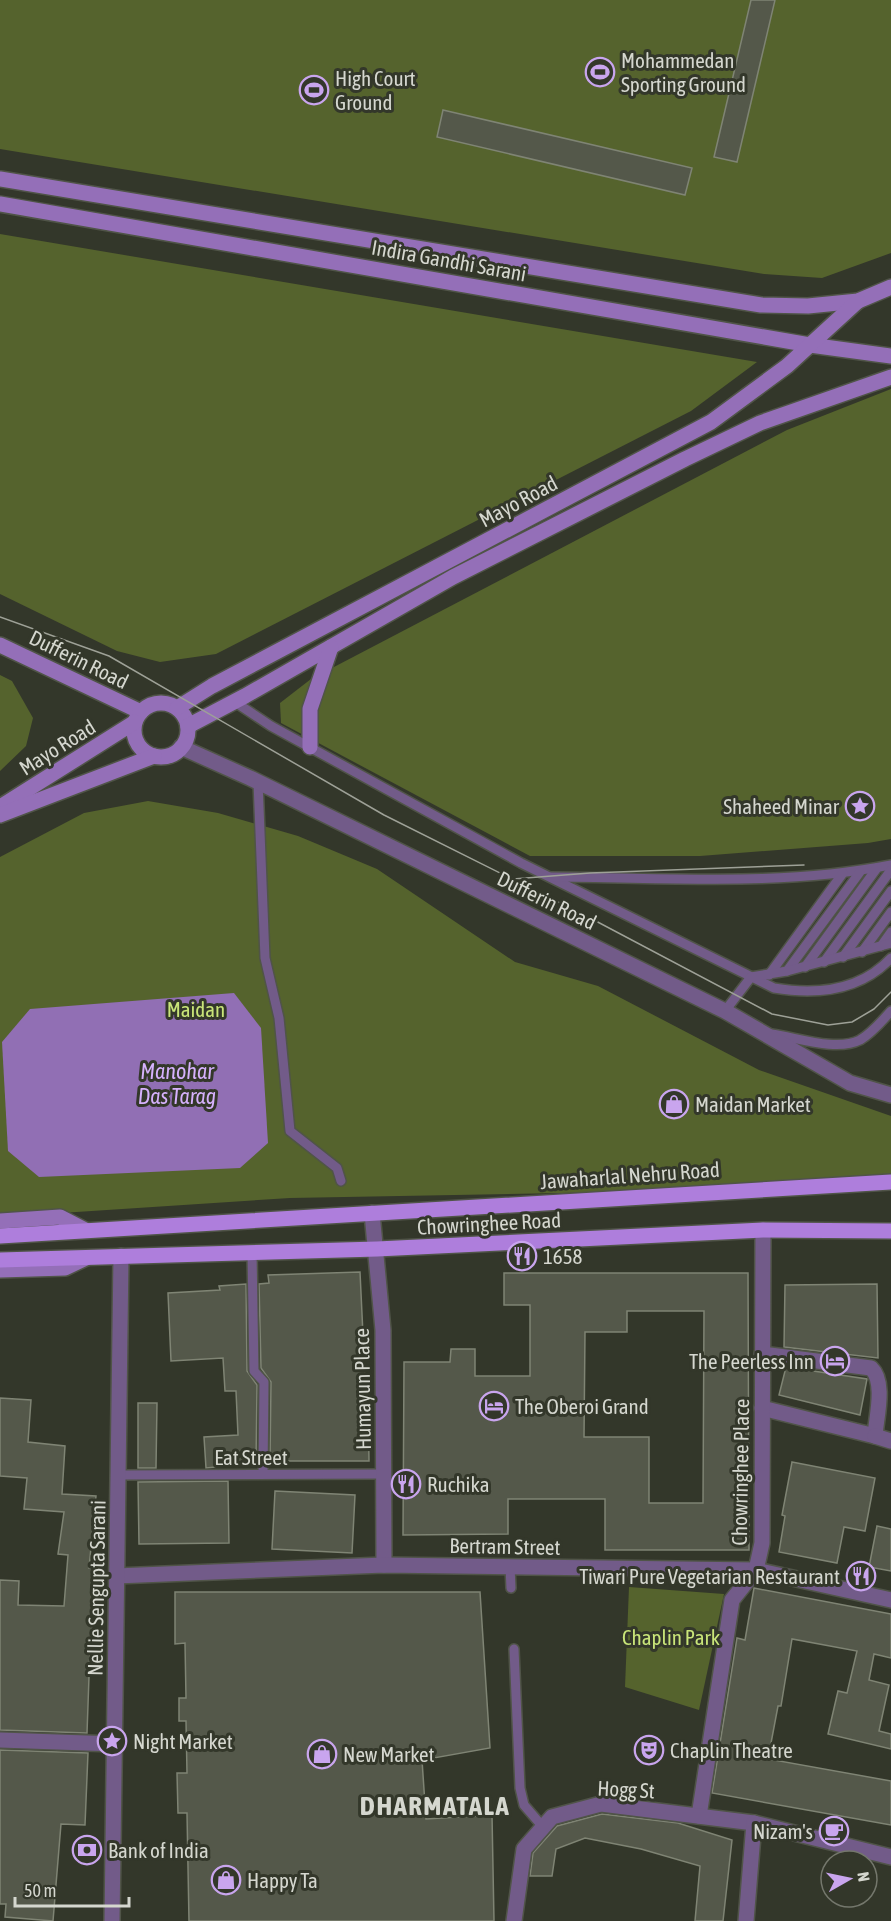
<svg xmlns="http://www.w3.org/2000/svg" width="891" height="1921" font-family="'Asap Condensed',sans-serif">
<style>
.green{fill:#55632d}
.water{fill:#916fb4}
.building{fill:#54584a;stroke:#7f8474;stroke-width:1.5;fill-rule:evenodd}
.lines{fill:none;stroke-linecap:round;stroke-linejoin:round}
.service-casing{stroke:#505448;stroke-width:12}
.minor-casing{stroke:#505448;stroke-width:18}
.tertiary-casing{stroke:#505448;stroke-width:18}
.secondary-casing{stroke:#505448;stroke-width:18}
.primary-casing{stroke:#505448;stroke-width:18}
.service{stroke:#725b89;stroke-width:9}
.minor{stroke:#725b89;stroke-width:15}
.tertiary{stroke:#725b89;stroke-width:15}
.secondary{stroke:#946fb8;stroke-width:15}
.primary{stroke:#ae7edc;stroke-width:15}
.tram{stroke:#9ea197;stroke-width:1.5}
.labels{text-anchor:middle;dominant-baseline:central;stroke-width:6;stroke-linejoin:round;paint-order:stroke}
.poi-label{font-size:21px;fill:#d5d7cf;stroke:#33372a;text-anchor:start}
.street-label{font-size:21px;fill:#d5d7cf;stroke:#33372a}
.park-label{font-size:21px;fill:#c9e579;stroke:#33372a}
.water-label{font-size:22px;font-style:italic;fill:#d6b1fd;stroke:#33372a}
.district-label{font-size:27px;font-weight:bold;letter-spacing:1.5px;fill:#d5d7cf;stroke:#33372a}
</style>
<rect width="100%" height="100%" fill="#33372a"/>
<!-- green -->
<g class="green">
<polygon points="0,0 891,0 891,253 822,278 764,274 0,149"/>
<polygon points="0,234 757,362 691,411 216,654 160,662 117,651 0,594"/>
<polygon points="891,389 891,839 868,843 700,856 530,856 281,723 280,703 311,679 787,430"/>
<polygon points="0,675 12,681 33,718 26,746 0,771"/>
<polygon points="148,801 218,813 298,836 377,869 515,962 598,986 759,1070 891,1116 891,1187 290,1198 0,1217 0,857 84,813"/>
<polygon points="629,1587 724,1594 699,1710 625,1687"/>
</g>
<!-- water -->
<polygon class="water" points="234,993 261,1028 268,1143 240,1168 39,1177 8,1151 2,1042 30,1009"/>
<!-- building -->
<g class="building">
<polygon points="751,0 775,0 737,162 714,157"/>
<polygon points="443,110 692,168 685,195 437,137"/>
<polygon points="360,1272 366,1398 368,1398 369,1461 270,1461 271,1382 261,1368 259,1284 269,1283 268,1275"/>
<path d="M 504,1273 L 748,1273 L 749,1550 L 605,1550 L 605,1499 L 508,1499 L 508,1534 L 403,1535 L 404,1362 L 450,1362 L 451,1349 L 475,1349 L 475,1376 L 530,1376 L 530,1305 L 504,1305 ZM 627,1311 L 704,1311 L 703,1503 L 649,1503 L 649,1437 L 584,1437 L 585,1332 L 627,1332 Z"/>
<polygon points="246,1284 247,1371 257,1385 256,1463 206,1468 204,1437 238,1435 236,1391 225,1391 223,1358 171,1361 168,1293 220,1290 219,1286"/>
<polygon points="877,1284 878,1358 784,1347 785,1285"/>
<polygon points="786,1367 867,1379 860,1415 779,1395"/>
<polygon points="0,1398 31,1400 28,1442 65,1446 62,1494 96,1496 89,1568 98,1569 90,1649 87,1733 0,1730 0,1580 19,1581 18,1605 64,1606 68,1555 58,1554 64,1512 24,1509 27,1478 0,1476"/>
<polygon points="138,1403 157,1403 156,1468 138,1468"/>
<polygon points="792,1462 875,1478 865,1531 844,1527 837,1563 779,1552 785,1516 782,1515"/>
<polygon points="228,1481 229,1543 139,1544 138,1482"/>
<polygon points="275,1491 355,1495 352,1553 272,1549"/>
<polygon points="877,1526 891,1529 891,1571 869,1567"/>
<polygon points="754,1588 891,1614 891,1658 874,1654 869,1680 889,1685 879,1731 891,1734 891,1749 828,1734 838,1691 847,1693 857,1651 792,1639 781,1706 778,1706 768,1759 891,1781 891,1825 712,1793 737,1638 745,1640"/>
<polygon points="175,1592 480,1592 490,1748 422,1760 426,1819 492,1815 494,1921 189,1921 187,1813 178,1813 177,1773 187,1773 186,1721 179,1721 179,1698 186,1698 185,1643 175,1644"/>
<polygon points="0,1750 88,1753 85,1825 61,1824 53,1921 5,1917 6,1904 0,1904"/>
<polygon points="602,1814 678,1823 732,1840 723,1921 695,1921 700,1866 641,1849 585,1838 556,1849 552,1876 530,1876 533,1853 557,1826"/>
</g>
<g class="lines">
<!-- service casing -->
<g class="service-casing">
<g id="service">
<path d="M 235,702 L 271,726 L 521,863 L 774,988 C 816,995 860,991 891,958"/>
<polyline points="258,782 265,958 279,1018 290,1131 337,1168 341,1181"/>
<path d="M 551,877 C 664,877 779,887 891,865"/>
<polyline points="881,946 891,932"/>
<polyline points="862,952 891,912"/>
<polyline points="843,957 891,891"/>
<polyline points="824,962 891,870"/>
<polyline points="805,967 877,868"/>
<polyline points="787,971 860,872"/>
<polyline points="769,975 843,873"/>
<polyline points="725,1011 751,977 787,971 891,943"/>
<path d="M 771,1034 C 796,1037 836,1052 860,1040 C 872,1033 882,1021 891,1011"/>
<polyline points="252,1252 254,1371 264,1382 263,1474"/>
<polyline points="119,1475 384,1474"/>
<polyline points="510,1567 511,1588"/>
<polyline points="514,1649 520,1788 524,1805 543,1827"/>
</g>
</g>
<!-- minor casing -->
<g class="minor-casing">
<g id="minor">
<path d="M 762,1354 L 871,1368 C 886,1382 876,1418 875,1436 L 762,1408"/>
<polyline points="875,1436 891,1441"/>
<polyline points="0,1740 115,1744"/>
</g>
</g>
<!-- tertiary casing -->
<g class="tertiary-casing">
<g id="tertiary">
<polyline points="181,747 250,778 725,1011 850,1083 891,1095"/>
<polyline points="372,1213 383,1330 384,1565"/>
<polyline points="116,1576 384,1565 756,1570 891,1600"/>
<polyline points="699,1816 732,1600 756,1570 762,1543 763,1230"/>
<polyline points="112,1921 121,1256"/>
<polyline points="514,1921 524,1849 552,1817 601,1804 754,1823 891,1857"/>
<polyline points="746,1921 754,1823"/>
</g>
</g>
<!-- secondary casing -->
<g class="secondary-casing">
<g id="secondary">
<polyline points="0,179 761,305 808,306 858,301 891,287"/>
<polyline points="0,204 810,345 891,356"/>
<polyline points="0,645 141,712"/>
<circle cx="161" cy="730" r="27"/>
<polyline points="177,708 212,686 711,422 787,366 858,301"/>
<polyline points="188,726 245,696 453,577 685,459 760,423 891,377"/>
<polyline points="310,747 310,709 331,647"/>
<polyline points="0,807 135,722"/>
<polyline points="0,815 154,756"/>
<polyline points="0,1221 60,1217 85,1230"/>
<polyline points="0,1270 65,1268 86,1258"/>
</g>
</g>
<!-- primary casing -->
<g class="primary-casing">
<g id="primary">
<polyline points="0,1236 891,1182"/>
<polyline points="0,1260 377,1249 763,1230 891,1231"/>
</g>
</g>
<!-- service -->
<use href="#service" class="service"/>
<!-- minor -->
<use href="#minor" class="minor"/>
<!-- tertiary -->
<use href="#tertiary" class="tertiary"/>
<!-- secondary -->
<use href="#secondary" class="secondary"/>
<!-- primary -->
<use href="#primary" class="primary"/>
<!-- tram -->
<g class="tram">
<polyline points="0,617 109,656 384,815 592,919 772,1014 828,1025 852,1022 874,1009 891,992"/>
<polyline points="513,879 590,873 804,865"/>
</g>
</g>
<!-- icons -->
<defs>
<g id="stadium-ring" transform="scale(1.5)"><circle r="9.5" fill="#33372a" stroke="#c9a5ee" stroke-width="1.5"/><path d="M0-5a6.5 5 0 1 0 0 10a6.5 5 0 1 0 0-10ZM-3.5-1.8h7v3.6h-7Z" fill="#c9a5ee"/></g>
<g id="sight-ring" transform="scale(1.5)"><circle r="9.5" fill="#33372a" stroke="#c9a5ee" stroke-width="1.5"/><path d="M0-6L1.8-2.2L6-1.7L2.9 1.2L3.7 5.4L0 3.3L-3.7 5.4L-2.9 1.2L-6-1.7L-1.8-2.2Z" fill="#c9a5ee"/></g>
<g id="shop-ring" transform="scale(1.5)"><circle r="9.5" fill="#33372a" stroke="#c9a5ee" stroke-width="1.5"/><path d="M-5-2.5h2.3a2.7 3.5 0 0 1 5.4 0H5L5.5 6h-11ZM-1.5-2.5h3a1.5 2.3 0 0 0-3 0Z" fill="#c9a5ee"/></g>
<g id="restaurant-ring" transform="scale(1.5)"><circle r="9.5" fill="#33372a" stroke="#c9a5ee" stroke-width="1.5"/><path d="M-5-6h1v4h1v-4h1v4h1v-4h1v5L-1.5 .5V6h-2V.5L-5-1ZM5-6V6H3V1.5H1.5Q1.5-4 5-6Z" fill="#c9a5ee"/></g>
<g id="hotel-ring" transform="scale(1.5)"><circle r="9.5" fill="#33372a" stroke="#c9a5ee" stroke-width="1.5"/><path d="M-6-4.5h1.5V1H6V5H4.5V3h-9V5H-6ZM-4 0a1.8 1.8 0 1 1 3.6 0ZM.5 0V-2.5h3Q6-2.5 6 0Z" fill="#c9a5ee"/></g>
<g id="theatre-ring" transform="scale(1.5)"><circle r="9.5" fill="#33372a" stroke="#c9a5ee" stroke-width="1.5"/><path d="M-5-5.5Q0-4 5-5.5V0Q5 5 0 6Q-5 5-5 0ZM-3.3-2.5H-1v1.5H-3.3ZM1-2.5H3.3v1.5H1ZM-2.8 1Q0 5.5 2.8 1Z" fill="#c9a5ee"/></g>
<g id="cafe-ring" transform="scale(1.5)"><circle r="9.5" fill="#33372a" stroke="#c9a5ee" stroke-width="1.5"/><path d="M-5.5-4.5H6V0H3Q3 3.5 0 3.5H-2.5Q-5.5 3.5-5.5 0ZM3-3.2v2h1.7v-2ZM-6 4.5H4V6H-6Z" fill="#c9a5ee"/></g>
<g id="bank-ring" transform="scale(1.5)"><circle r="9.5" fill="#33372a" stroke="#c9a5ee" stroke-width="1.5"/><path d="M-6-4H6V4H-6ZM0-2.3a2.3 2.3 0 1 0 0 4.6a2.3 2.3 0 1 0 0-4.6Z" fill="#c9a5ee"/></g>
</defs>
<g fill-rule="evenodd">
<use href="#stadium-ring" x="600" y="72"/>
<use href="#stadium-ring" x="314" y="90"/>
<use href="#sight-ring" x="860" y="806"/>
<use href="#shop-ring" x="674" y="1104"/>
<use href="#restaurant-ring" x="522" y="1256"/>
<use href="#hotel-ring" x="835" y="1361"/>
<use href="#hotel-ring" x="494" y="1406"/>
<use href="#restaurant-ring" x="406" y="1484"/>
<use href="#restaurant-ring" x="861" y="1576"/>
<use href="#sight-ring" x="112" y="1741"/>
<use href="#theatre-ring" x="649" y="1750"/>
<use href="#shop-ring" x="322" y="1754"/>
<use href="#cafe-ring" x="834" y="1831"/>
<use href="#bank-ring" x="87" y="1850"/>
<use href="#shop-ring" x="226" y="1880"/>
</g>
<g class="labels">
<!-- poi labels -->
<g class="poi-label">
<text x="621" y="60">Mohammedan<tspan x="621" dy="24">Sporting Ground</tspan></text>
<text x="335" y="78">High Court<tspan x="335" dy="24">Ground</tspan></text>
<text x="839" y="806" text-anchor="end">Shaheed Minar</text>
<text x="695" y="1104">Maidan Market</text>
<text x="543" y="1256">1658</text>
<text x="814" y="1361" text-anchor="end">The Peerless Inn</text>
<text x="515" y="1406">The Oberoi Grand</text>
<text x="427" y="1484">Ruchika</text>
<text x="840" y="1576" text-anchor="end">Tiwari Pure Vegetarian Restaurant</text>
<text x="133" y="1741">Night Market</text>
<text x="670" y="1750">Chaplin Theatre</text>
<text x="343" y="1754">New Market</text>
<text x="813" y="1831" text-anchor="end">Nizam's</text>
<text x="108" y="1850">Bank of India</text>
<text x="247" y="1880">Happy Ta</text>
</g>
<!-- street labels -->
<g class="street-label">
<text transform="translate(449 260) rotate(10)">Indira Gandhi Sarani</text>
<text transform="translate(518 501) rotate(-28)">Mayo Road</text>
<text transform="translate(79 659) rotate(26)">Dufferin Road</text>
<text transform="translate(57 747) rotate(-32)">Mayo Road</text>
<text transform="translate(547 900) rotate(26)">Dufferin Road</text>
<text transform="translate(630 1175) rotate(-4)">Jawaharlal Nehru Road</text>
<text transform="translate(489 1223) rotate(-3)">Chowringhee Road</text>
<text transform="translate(362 1389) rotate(-91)">Humayun Place</text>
<text x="251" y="1457">Eat Street</text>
<text transform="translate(740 1472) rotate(-89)">Chowringhee Place</text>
<text transform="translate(505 1546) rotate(1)">Bertram Street</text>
<text transform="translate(96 1588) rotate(-89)">Nellie Sengupta Sarani</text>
<text transform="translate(626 1789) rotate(3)">Hogg St</text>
</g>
<!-- park labels -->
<g class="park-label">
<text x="196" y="1009">Maidan</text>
<text x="671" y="1637">Chaplin Park</text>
</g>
<!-- water labels -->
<g class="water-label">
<text x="177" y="1071">Manohar<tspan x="177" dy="25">Das Tarag</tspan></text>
</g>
<!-- district labels -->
<g class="district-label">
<text x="435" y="1805">DHARMATALA</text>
</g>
</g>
<!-- north arrow -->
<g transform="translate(849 1879) rotate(81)"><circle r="28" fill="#33372a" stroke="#74776c" stroke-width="1.5"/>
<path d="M0-4.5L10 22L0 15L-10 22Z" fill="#c9a5ee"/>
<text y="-9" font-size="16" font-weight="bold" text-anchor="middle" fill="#d5d7cf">N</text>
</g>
<!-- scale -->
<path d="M15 1897v9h114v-9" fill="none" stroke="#d5d7cf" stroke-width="3"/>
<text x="24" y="1897" font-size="18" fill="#d5d7cf" stroke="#33372a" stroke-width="4.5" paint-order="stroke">50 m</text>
</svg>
